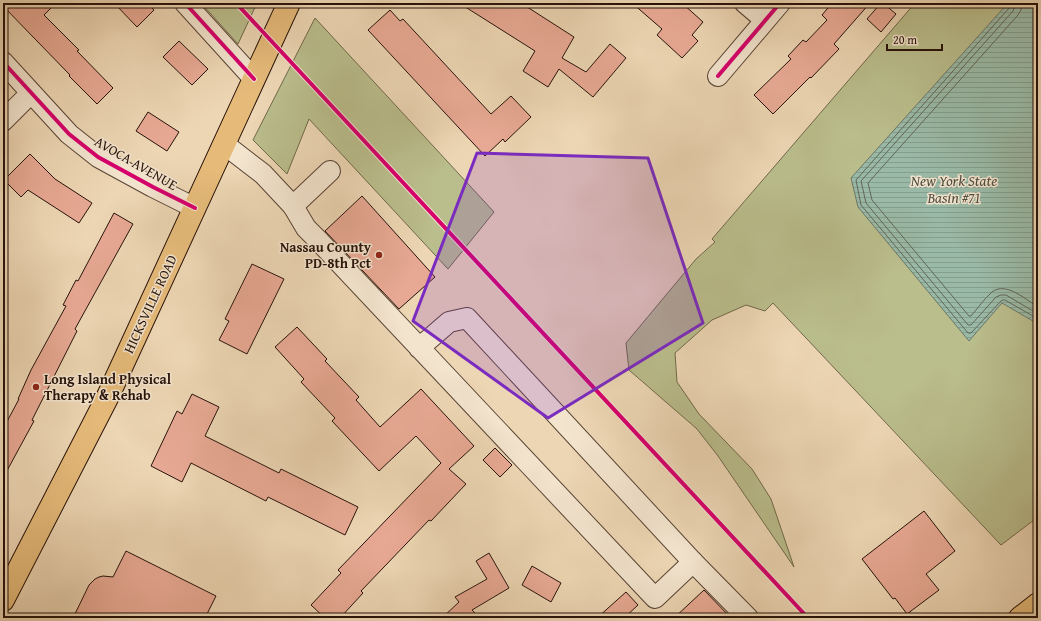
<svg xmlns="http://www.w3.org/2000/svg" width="1041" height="621" font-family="'Gentium Book Plus',serif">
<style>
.grass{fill:#babd8c;stroke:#70684a}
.water{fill:url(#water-rules);stroke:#6c7768}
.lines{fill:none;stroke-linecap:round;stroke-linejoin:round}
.shore{stroke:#606658;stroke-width:1}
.building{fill:#e8a994;stroke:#271209}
.minor-casing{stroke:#584334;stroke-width:22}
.major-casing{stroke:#271209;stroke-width:24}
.minor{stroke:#f3e4ce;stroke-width:20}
.major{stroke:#e6bb7a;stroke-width:22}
.cycleway-casing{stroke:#f3e4ce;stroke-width:6}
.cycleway{stroke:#d6006c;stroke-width:4}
.marked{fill:#7b2cbf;fill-opacity:0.2;stroke:#7b2cbf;stroke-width:3;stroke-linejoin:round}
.poi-dot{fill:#8f2418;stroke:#f3e4ce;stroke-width:1.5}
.labels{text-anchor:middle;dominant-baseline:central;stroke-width:3;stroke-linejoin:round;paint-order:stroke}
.street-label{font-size:14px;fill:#271209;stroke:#f3e4ce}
.poi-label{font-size:14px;font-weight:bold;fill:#271209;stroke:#f3e4ce;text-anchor:end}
.water-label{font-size:15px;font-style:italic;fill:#4f4d40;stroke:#f3e4ce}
</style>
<defs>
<pattern id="water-rules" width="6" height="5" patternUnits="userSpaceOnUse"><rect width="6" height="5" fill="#9abaa7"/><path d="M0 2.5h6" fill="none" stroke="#859f8e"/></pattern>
</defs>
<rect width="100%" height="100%" fill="#edd6b4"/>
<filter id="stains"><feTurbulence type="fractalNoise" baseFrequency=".005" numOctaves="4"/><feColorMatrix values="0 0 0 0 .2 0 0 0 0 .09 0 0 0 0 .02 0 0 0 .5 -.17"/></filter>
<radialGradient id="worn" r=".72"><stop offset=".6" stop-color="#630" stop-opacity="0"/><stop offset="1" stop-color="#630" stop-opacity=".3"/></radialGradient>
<!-- grass -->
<g class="grass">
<polygon points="201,3 257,3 238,44"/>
<polygon points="915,3 1038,3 1038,517 1001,545 773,303 765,311 746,305 712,320 675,353 677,382 699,414 752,469 771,499 794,567 718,456 697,429 629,370 626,343 696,259 715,242 712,239"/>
<polygon points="315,18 494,212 448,269 309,119 287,174 253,140"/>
</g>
<!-- water -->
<polygon class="water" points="1008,3 1038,3 1038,324 1002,303 969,341 858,207 851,178"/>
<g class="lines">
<!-- shore -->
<g class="shore">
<polyline points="1011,3 1010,7 856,180 861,205 968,333 971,333 1002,300 1005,300 1038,319"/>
<polyline points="1016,3 1013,11 861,181 866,203 968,325 971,325 996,297 1001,295 1006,295 1038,314"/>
<path d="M 1022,3 L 1021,10 L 1018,15 L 868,183 L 872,200 L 969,316 L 971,316 C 978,308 984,299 992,292 C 1006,281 1026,300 1038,307"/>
</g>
</g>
<!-- building -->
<g class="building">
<polygon points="3,3 56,3 44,15 79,50 77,51 113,88 97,104 69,76 70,75 3,6"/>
<polygon points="114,3 147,3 154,10 137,27"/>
<polygon points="459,3 521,3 574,37 562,58 586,72 610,44 626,58 593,97 559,69 548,87 523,71 535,51"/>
<polygon points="632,3 682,3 703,22 692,35 698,41 682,58 657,35 662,29"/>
<polygon points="832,3 870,3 834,44 839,49 811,78 810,77 773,114 754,95 791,59 788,56 803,40 806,42 827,20 822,15"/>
<polygon points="881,3 883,3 896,14 881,32 867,19"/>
<polygon points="390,10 400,21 403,19 491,114 511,96 531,117 505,142 503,139 485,156 368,30"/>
<polygon points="179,41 208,69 192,85 163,57"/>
<polygon points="148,112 179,132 167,151 136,131"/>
<polygon points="30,154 55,179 92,203 79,223 28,190 21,197 4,180"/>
<polygon points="362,196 435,277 399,309 325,231"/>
<polygon points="114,213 133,224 75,329 77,331 32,420 34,421 3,478 3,429 19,399 18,399 31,370 66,306 63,305 76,280 78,281"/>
<polygon points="252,264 284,279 247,354 219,340 229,321 225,319"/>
<polygon points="297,327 327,359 325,361 359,397 356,400 380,427 421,389 474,446 449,469 466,484 431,521 429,520 361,591 363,593 340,618 325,618 311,605 341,573 338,570 441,463 416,436 379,471 332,421 335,418 301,382 304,379 275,347"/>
<polygon points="192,394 219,407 205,436 279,473 281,469 358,507 345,535 268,497 266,501 191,463 182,482 151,466 177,411 182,414"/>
<polygon points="495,448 512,465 500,477 483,460"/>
<polygon points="924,511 955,551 926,574 939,590 907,614 895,598 893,599 862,559"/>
<polygon points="126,551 216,596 205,618 73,618 89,585 95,579 99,577 103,576 113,577"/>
<polygon points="489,553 509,588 472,610 480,618 442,618 459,602 455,597 487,579 476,561"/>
<polygon points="532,566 561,583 551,602 522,585"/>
<polygon points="704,590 731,618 674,618"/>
<polygon points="626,592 638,605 624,618 597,618"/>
</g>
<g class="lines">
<!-- minor casing -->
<g class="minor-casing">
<g id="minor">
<polyline points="185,3 254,79"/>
<polyline points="745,3 765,20"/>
<polyline points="3,62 69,134 98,157 153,187 195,208"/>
<polyline points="718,76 780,3"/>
<polyline points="3,121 31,93"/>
<polyline points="224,144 263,174 293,206 330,171"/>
<polyline points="293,206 306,228 319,241 655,598 693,562 467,318 449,322 419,348"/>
<polyline points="693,562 748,618"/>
</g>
</g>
<!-- major casing -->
<g class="major-casing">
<g id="major">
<polyline points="3,600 108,396 289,3"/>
<polyline points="1020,618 1038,604"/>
</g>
</g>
<!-- minor -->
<use href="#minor" class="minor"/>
<!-- major -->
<use href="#major" class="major"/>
<!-- cycleway casing -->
<g class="cycleway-casing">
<g id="cycleway">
<polyline points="185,3 254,79"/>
<polyline points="236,3 808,618"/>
<polyline points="3,62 69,134 98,157 153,187 195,208"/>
<polyline points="718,76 780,3"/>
</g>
</g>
<!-- cycleway -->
<use href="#cycleway" class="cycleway"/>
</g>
<!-- marked area -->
<path class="marked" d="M 477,153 L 648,158 L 703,323 L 548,418 L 413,321 Z"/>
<!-- markers -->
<g class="poi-dot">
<circle cx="379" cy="255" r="4"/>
<circle cx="36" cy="387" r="4"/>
</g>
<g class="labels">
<!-- street labels -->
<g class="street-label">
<text transform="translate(136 163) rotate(30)">AVOCA AVENUE</text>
<text transform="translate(150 304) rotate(-65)">HICKSVILLE ROAD</text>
</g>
<!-- poi labels -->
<g class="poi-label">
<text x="371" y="247">Nassau County<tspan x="371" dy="16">PD-8th Pct</tspan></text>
<text x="44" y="379" text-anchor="start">Long Island Physical<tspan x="44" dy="16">Therapy &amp; Rehab</tspan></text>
</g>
<!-- water labels -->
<g class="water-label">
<text x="954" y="180">New York State<tspan x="954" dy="17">Basin #71</tspan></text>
</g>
</g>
<!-- margin -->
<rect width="1041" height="621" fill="none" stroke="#edd6b4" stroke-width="16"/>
<rect x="4" y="4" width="1033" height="613" fill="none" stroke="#271209" stroke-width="2"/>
<rect x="8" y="8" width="1025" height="605" fill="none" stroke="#271209"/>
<!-- scale -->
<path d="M887 44v6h55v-6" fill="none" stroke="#271209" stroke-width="2"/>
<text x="893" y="44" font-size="12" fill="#271209" stroke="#f3e4ce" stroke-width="3" paint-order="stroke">20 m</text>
<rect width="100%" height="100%" filter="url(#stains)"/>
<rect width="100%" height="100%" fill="url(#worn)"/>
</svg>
